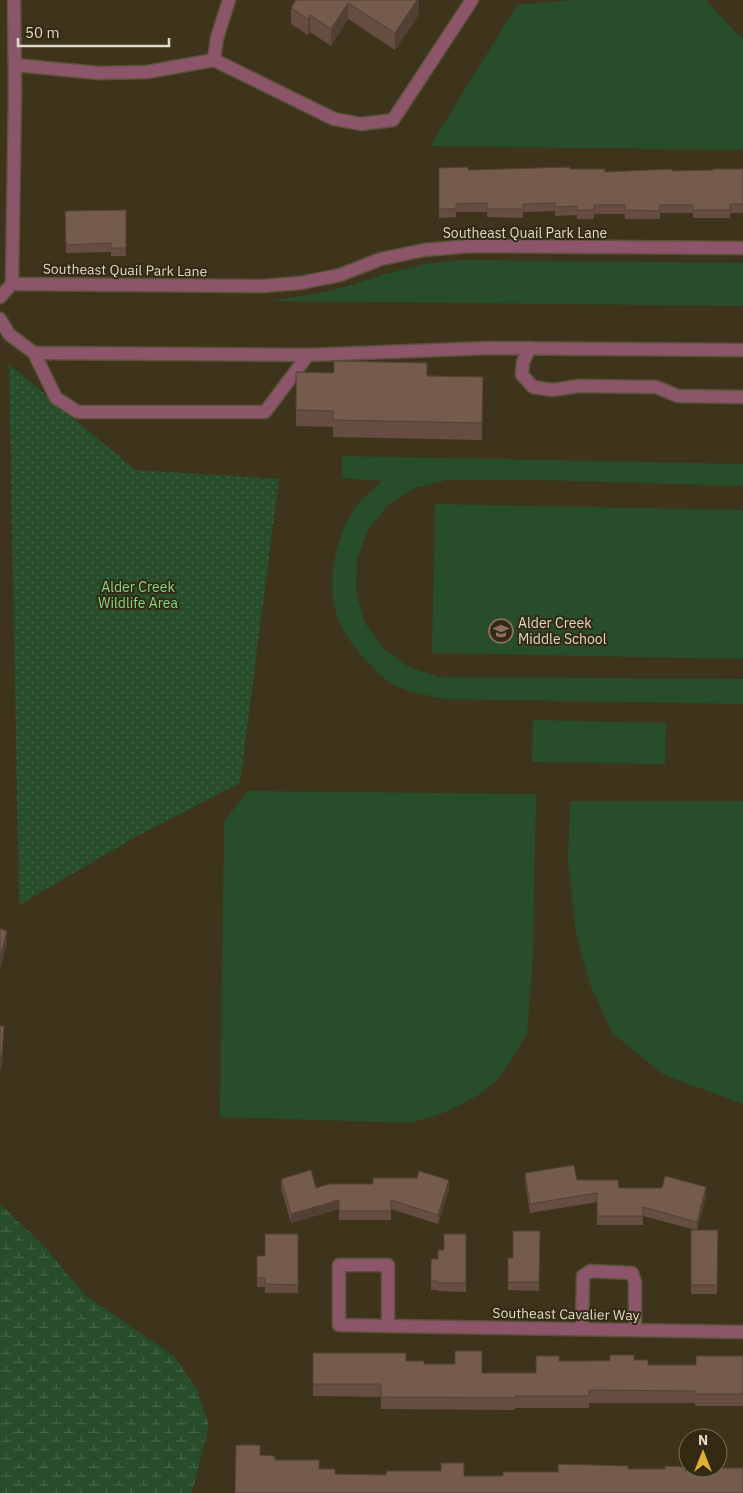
<svg xmlns="http://www.w3.org/2000/svg" width="743" height="1493" font-family="'IBM Plex Sans',sans-serif">
<style>
.grass{fill:#274d2b}
.wetland{fill:url(#wetland-marsh)}
.park{fill:url(#park-dots)}
.lines{fill:none;stroke-linecap:round;stroke-linejoin:round}
.minor-casing{stroke:#5a523a;stroke-width:15}
.minor{stroke:#8c5569;stroke-width:12}
.wall{fill:#654e41}
.shaded-wall{fill:#524035}
.building{fill:#755b4c;stroke:#524035}
.labels{text-anchor:middle;dominant-baseline:central;stroke-width:4;stroke-linejoin:round;paint-order:stroke}
.street-label{font-size:14px;fill:#dfd9ca;stroke:#332a11}
.park-label{font-size:14px;fill:#80d787;stroke:#332a11}
.poi-label{font-size:14px;fill:#dfd9ca;stroke:#332a11;text-anchor:start}
</style>
<defs>
<pattern id="wetland-marsh" width="20" height="14" patternUnits="userSpaceOnUse" patternTransform="scale(1.25)"><rect width="20" height="14" fill="#274d2b"/><path d="M1 5h8M5 5V1M11 12h8M15 12V8" fill="none" stroke="#466648"/></pattern>
<pattern id="park-dots" width="8" height="8" patternUnits="userSpaceOnUse" patternTransform="scale(1.25)"><rect width="8" height="8" fill="#274d2b"/><path d="M2 2h.1M6 6h.1" fill="none" stroke="#466648" stroke-width="1.8" stroke-linecap="round"/></pattern>
</defs>
<rect width="100%" height="100%" fill="#3d341b"/>
<!-- grass -->
<g class="grass">
<polygon points="572,0 706,0 735,32 743,37 743,150 430,146 517,5"/>
<polygon points="460,260 743,263 743,306 269,301 331,291 386,274 424,264"/>
<path d="M 342,456 L 743,464 L 743,486 L 539,480 L 447,480 L 415,488 L 388,505 L 368,530 L 357,560 L 356,592 L 365,623 L 384,649 L 410,668 L 441,677 L 743,679 L 743,704 L 443,699 C 426,695 408,692 392,684 C 382,678 372,667 364,658 C 354,647 345,635 339,621 C 324,587 336,534 357,505 C 364,496 374,489 382,481 L 342,478 Z"/>
<polygon points="435,504 743,510 743,659 432,653"/>
<polygon points="533,720 666,723 665,764 532,762"/>
<polygon points="248,791 536,794 533,956 527,1033 513,1058 497,1080 477,1096 446,1112 411,1123 220,1117 224,821"/>
<polygon points="570,801 743,801 743,1104 664,1075 612,1033 590,984 576,933 568,861"/>
</g>
<!-- wetland -->
<polygon class="wetland" points="0,1204 43,1245 85,1295 175,1357 196,1388 209,1426 192,1493 0,1493"/>
<!-- park -->
<polygon class="park" points="9,364 135,470 279,479 240,783 137,836 19,905"/>
<g class="lines">
<!-- minor casing -->
<g class="minor-casing">
<g id="minor">
<polyline points="229,0 217,38 214,60 334,119 361,124 393,120 472,0"/>
<polyline points="15,65 98,73 147,72 214,60"/>
<polyline points="12,284 263,286 300,283 340,275 381,259 424,250 471,246 743,248"/>
<polyline points="12,284 15,90 14,0"/>
<polyline points="0,297 12,284"/>
<polyline points="0,319 9,334 34,353 308,355 489,348 743,350"/>
<polyline points="530,348 523,362 522,375 533,387 552,390 579,386 656,387 678,396 743,397"/>
<polyline points="34,353 56,398 78,412 265,412 308,355"/>
<polyline points="388,1326 388,1265 339,1265 339,1325 388,1326 743,1332"/>
<polyline points="582,1329 583,1276 590,1271 632,1273 635,1282 635,1330"/>
</g>
</g>
<!-- minor -->
<use href="#minor" class="minor"/>
</g>
<!-- wall -->
<g class="wall">
<polygon points="296,0 419,0 419,14 395,50 348,19 331,46 310,32 308,35 291,24 291,8"/>
<polygon points="439,168 468,170 570,169 605,172 713,170 743,169 743,213 730,213 730,218 693,218 693,213 660,213 660,219 625,219 625,214 594,214 594,219 577,219 577,215 555,216 555,211 523,212 523,218 487,217 487,212 456,212 456,217 439,218"/>
<polygon points="126,210 126,256 111,256 111,252 66,253 65,211"/>
<polygon points="296,372 483,377 482,440 333,437 333,427 296,426"/>
<polygon points="525,1173 577,1180 619,1188 706,1196 697,1230 718,1230 717,1294 691,1294 691,1230 696,1230 643,1216 643,1225 597,1225 597,1202 530,1213 525,1182"/>
<polygon points="281,1179 316,1188 449,1189 438,1224 391,1209 391,1220 339,1220 339,1209 291,1223 281,1188"/>
<polygon points="540,1231 539,1291 508,1290 508,1258 513,1258"/>
<polygon points="298,1234 298,1293 265,1293 265,1287 257,1287 257,1256 265,1256"/>
<polygon points="466,1234 466,1292 438,1291 438,1290 431,1290 431,1259 438,1259 444,1250"/>
<polygon points="313,1353 406,1361 482,1373 536,1373 559,1361 634,1360 648,1365 696,1365 743,1356 743,1406 695,1406 695,1403 589,1403 589,1408 515,1408 515,1410 381,1409 381,1397 313,1396"/>
</g>
<!-- shaded-wall -->
<g class="shaded-wall">
<polygon points="417,0 419,0 419,14 395,50 395,33"/>
<polygon points="348,3 348,19 331,46 331,29"/>
<polygon points="310,15 310,32 308,35 308,19"/>
<polygon points="7,931 7,944 0,971 0,958"/>
<polygon points="4,1026 2,1068 0,1070 0,1057"/>
<polygon points="449,1180 449,1189 438,1224 438,1215"/>
<polygon points="706,1187 706,1196 697,1231 697,1222"/>
<polygon points="339,1200 339,1209 291,1223 291,1214"/>
</g>
<!-- building -->
<g class="building">
<polygon points="296,0 417,0 395,33 348,3 331,29 310,15 308,19 291,8"/>
<polygon points="468,167 468,170 570,167 570,169 605,169 605,172 672,169 672,171 713,170 713,169 743,169 743,204 730,204 730,210 693,210 693,205 660,205 660,211 625,210 625,205 594,205 594,210 577,210 577,206 555,207 555,203 523,204 523,209 487,209 487,203 456,204 456,209 439,209 439,168"/>
<polygon points="126,210 126,248 111,248 111,243 66,245 65,211"/>
<polygon points="334,361 427,363 427,376 483,377 482,423 333,420 333,411 296,410 296,372 334,373"/>
<polygon points="0,927 1,929 7,931 0,958"/>
<polygon points="0,1026 4,1026 2,1055 0,1057"/>
<polygon points="574,1165 577,1180 618,1180 619,1188 662,1188 665,1176 706,1187 697,1222 643,1207 643,1216 597,1216 597,1193 530,1204 525,1173"/>
<polygon points="311,1170 316,1188 329,1184 373,1184 373,1178 417,1178 419,1171 449,1180 438,1215 391,1200 391,1211 339,1211 339,1200 291,1214 281,1179"/>
<polygon points="691,1230 718,1230 717,1285 691,1285"/>
<polygon points="513,1231 540,1231 539,1282 508,1282 508,1258 513,1258"/>
<polygon points="265,1234 298,1234 298,1285 265,1284 265,1278 257,1278 257,1256 265,1256"/>
<polygon points="444,1234 466,1234 466,1283 438,1283 438,1281 431,1281 431,1259 438,1259 438,1250 444,1250"/>
<polygon points="455,1351 482,1351 482,1373 536,1373 536,1356 559,1356 559,1361 610,1361 610,1355 634,1355 634,1360 648,1360 648,1365 696,1365 696,1356 743,1356 743,1394 695,1394 695,1391 589,1390 589,1396 515,1396 515,1398 381,1397 381,1384 313,1384 313,1353 406,1353 406,1361 424,1361 424,1364 455,1364"/>
<polygon points="236,1445 260,1445 260,1455 275,1456 275,1460 319,1460 319,1469 335,1469 335,1474 386,1475 386,1471 441,1471 441,1463 464,1463 464,1476 503,1476 503,1472 558,1472 558,1464 628,1466 628,1469 665,1469 665,1466 685,1467 685,1471 716,1471 716,1468 743,1468 743,1493 235,1493"/>
</g>
<!-- icons -->
<defs>
<g id="school-ring" transform="scale(1.25)"><circle r="9.5" fill="#332a11" stroke="#8d6e63" stroke-width="1.5"/><path d="M0-5L7-2L0 1L-7-2ZM-4 1L0 2.5L4 1V4Q0 6-4 4Z" fill="#8d6e63"/></g>
</defs>
<g fill-rule="evenodd">
<use href="#school-ring" x="501" y="631"/>
</g>
<g class="labels">
<!-- street labels -->
<g class="street-label">
<text x="525" y="233">Southeast Quail Park Lane</text>
<text transform="translate(125 270) rotate(1)">Southeast Quail Park Lane</text>
<text transform="translate(566 1314) rotate(1)">Southeast Cavalier Way</text>
</g>
<!-- park labels -->
<g class="park-label">
<text x="138" y="587">Alder Creek<tspan x="138" dy="16">Wildlife Area</tspan></text>
</g>
<!-- poi labels -->
<g class="poi-label">
<text x="518" y="623">Alder Creek<tspan x="518" dy="16">Middle School</tspan></text>
</g>
</g>
<!-- north arrow -->
<g transform="translate(703 1453)"><circle r="24" fill="#332a11" stroke="#78705b"/>
<path d="M0-4L9 19L0 12L-9 19Z" fill="#e2af34"/>
<text y="-8" font-size="14" font-weight="bold" text-anchor="middle" fill="#dfd9ca">N</text>
</g>
<!-- scale -->
<path d="M18 38v8h151v-8" fill="none" stroke="#dfd9ca" stroke-width="2.5"/>
<text x="25" y="38" font-size="15" fill="#dfd9ca" stroke="#332a11" stroke-width="4" paint-order="stroke">50 m</text>
</svg>
